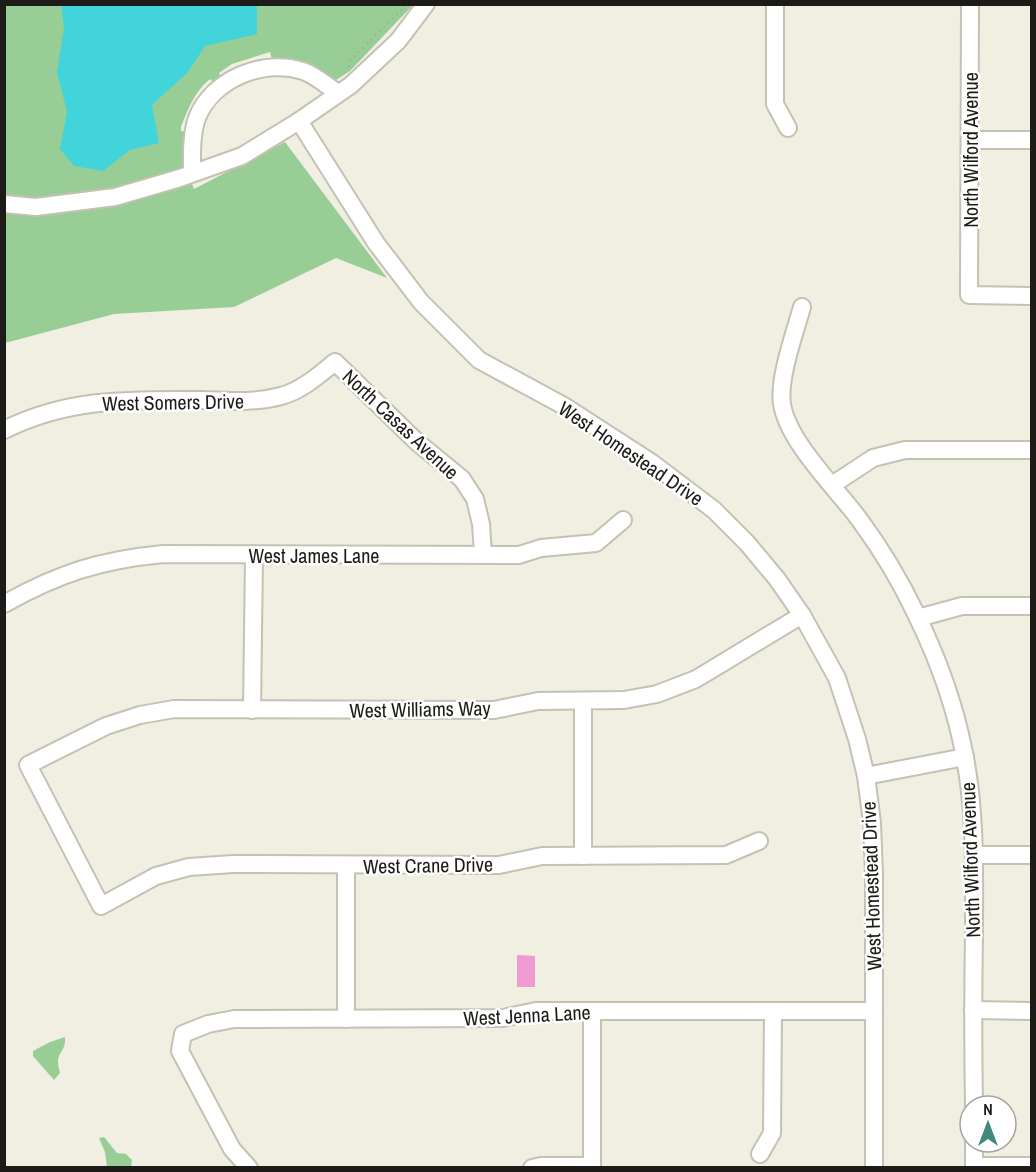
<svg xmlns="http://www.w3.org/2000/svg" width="1036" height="1172" font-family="'Archivo Narrow',sans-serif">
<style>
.green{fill:#98ce96}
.water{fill:#42d4db}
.building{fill:#ee9bd1}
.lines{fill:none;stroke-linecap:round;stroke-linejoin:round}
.minor-casing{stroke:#c4c1b5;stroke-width:20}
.path{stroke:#a9a79e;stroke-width:2;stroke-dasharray:1.5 4.5;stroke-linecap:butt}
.minor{stroke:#fff;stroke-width:16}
.labels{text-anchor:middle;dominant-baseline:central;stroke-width:5;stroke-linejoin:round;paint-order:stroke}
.street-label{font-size:20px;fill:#1c1b17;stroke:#fff}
</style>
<rect width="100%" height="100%" fill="#f1eee2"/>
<!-- green -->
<g class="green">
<path d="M 4,5 L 413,5 L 350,71 L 336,80 L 323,74 L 273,63 L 270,52 L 232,64 L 219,73 L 223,81 L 216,85 L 210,79 C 194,92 188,109 181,127 L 181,131 L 188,132 L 184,165 L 194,189 L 285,142 L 387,278 L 336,258 L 234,307 L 114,314 L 5,343 Z"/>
<path d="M 65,1037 C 66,1051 58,1052 58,1062 C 58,1066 59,1069 60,1073 L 54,1080 L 33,1056 L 33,1051 L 50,1042 Z"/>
<polygon points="104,1137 117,1153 126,1154 132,1160 131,1167 107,1167 105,1152 99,1138"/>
</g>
<!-- water -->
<polygon class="water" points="61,5 257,5 257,34 205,46 188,72 152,105 159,143 130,150 103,171 74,166 60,149 67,112 57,72 64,28"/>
<!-- building -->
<polygon class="building" points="517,955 535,956 535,987 517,987"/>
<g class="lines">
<!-- minor casing -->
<g class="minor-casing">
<g id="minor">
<polyline points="775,4 775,104 788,128"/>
<polyline points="970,4 969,295 1032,296"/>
<polyline points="299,121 376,243 421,302 479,360 564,406 652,463 714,510 747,543 777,579 802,615 837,678 857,739 866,776 872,823 874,874 874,1168"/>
<polyline points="971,140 1032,140"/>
<path d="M 192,173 C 192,156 191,135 197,118 C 212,79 264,58 303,71 C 315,75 327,86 338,93"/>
<polyline points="4,204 36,207 115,197 180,178 242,156 299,121 351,85 398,41 426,4"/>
<path d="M 802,307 C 795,332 778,379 782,404 C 788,442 836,488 859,519 C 882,550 901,582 917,616 C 939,661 956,709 965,758 C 976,816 974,875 974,934 C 973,991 973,1049 974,1106"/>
<path d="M 4,430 C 70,397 132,400 202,400 C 228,401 255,403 281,396 C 301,391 319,375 335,362 L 417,442 L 462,479 L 475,499 L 481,524 L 483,554"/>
<polyline points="832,485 873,458 905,450 1032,450"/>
<path d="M 4,604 C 59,573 101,560 163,554 L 519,555 L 541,548 L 596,543 L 623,520"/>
<polyline points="918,618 962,606 1032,606"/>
<polyline points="583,701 583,856"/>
<polyline points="252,710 254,555"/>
<polyline points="866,776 965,757"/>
<polyline points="759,841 726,855 542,856 499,865 233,864 189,867 156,876 101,906 28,765 106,726 140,715 174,709 494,710 538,701 624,700 657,694 696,679 802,615"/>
<polyline points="974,855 1032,855"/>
<polyline points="973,1010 1032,1011"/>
<polyline points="346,1019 346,866"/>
<polyline points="974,1142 974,1166 1032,1166"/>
<polyline points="760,1154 772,1133 773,1011"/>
<polyline points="249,1168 232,1149 180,1051 183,1034 208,1024 234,1019 503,1018 536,1011 874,1011"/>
<polyline points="532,1168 541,1166 592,1166 592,1011"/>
</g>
</g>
<!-- path -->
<polyline class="path" points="349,67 350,60 405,7 402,4"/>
<!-- minor -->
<use href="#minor" class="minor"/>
</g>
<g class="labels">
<!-- street labels -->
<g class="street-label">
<text transform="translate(970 150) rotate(-90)">North Wilford Avenue</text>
<text transform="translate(173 402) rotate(-1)">West Somers Drive</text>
<text transform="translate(401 424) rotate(43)">North Casas Avenue</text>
<text transform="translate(631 453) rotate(34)">West Homestead Drive</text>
<text x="314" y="555">West James Lane</text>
<text transform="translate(420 709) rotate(-1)">West Williams Way</text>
<text transform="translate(970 860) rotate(-92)">North Wilford Avenue</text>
<text transform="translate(428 865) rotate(-1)">West Crane Drive</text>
<text transform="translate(871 886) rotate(-92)">West Homestead Drive</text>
<text transform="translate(527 1015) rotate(-3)">West Jenna Lane</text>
</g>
</g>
<!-- border -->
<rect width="1036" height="1172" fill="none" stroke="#1c1b17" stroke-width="12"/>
<!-- north arrow -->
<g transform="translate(988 1124)"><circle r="28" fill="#ffffff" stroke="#a4a4a2" stroke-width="1.5"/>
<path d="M0-4.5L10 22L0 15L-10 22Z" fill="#43887d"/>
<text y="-9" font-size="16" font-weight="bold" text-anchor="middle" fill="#1c1b17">N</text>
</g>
</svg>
